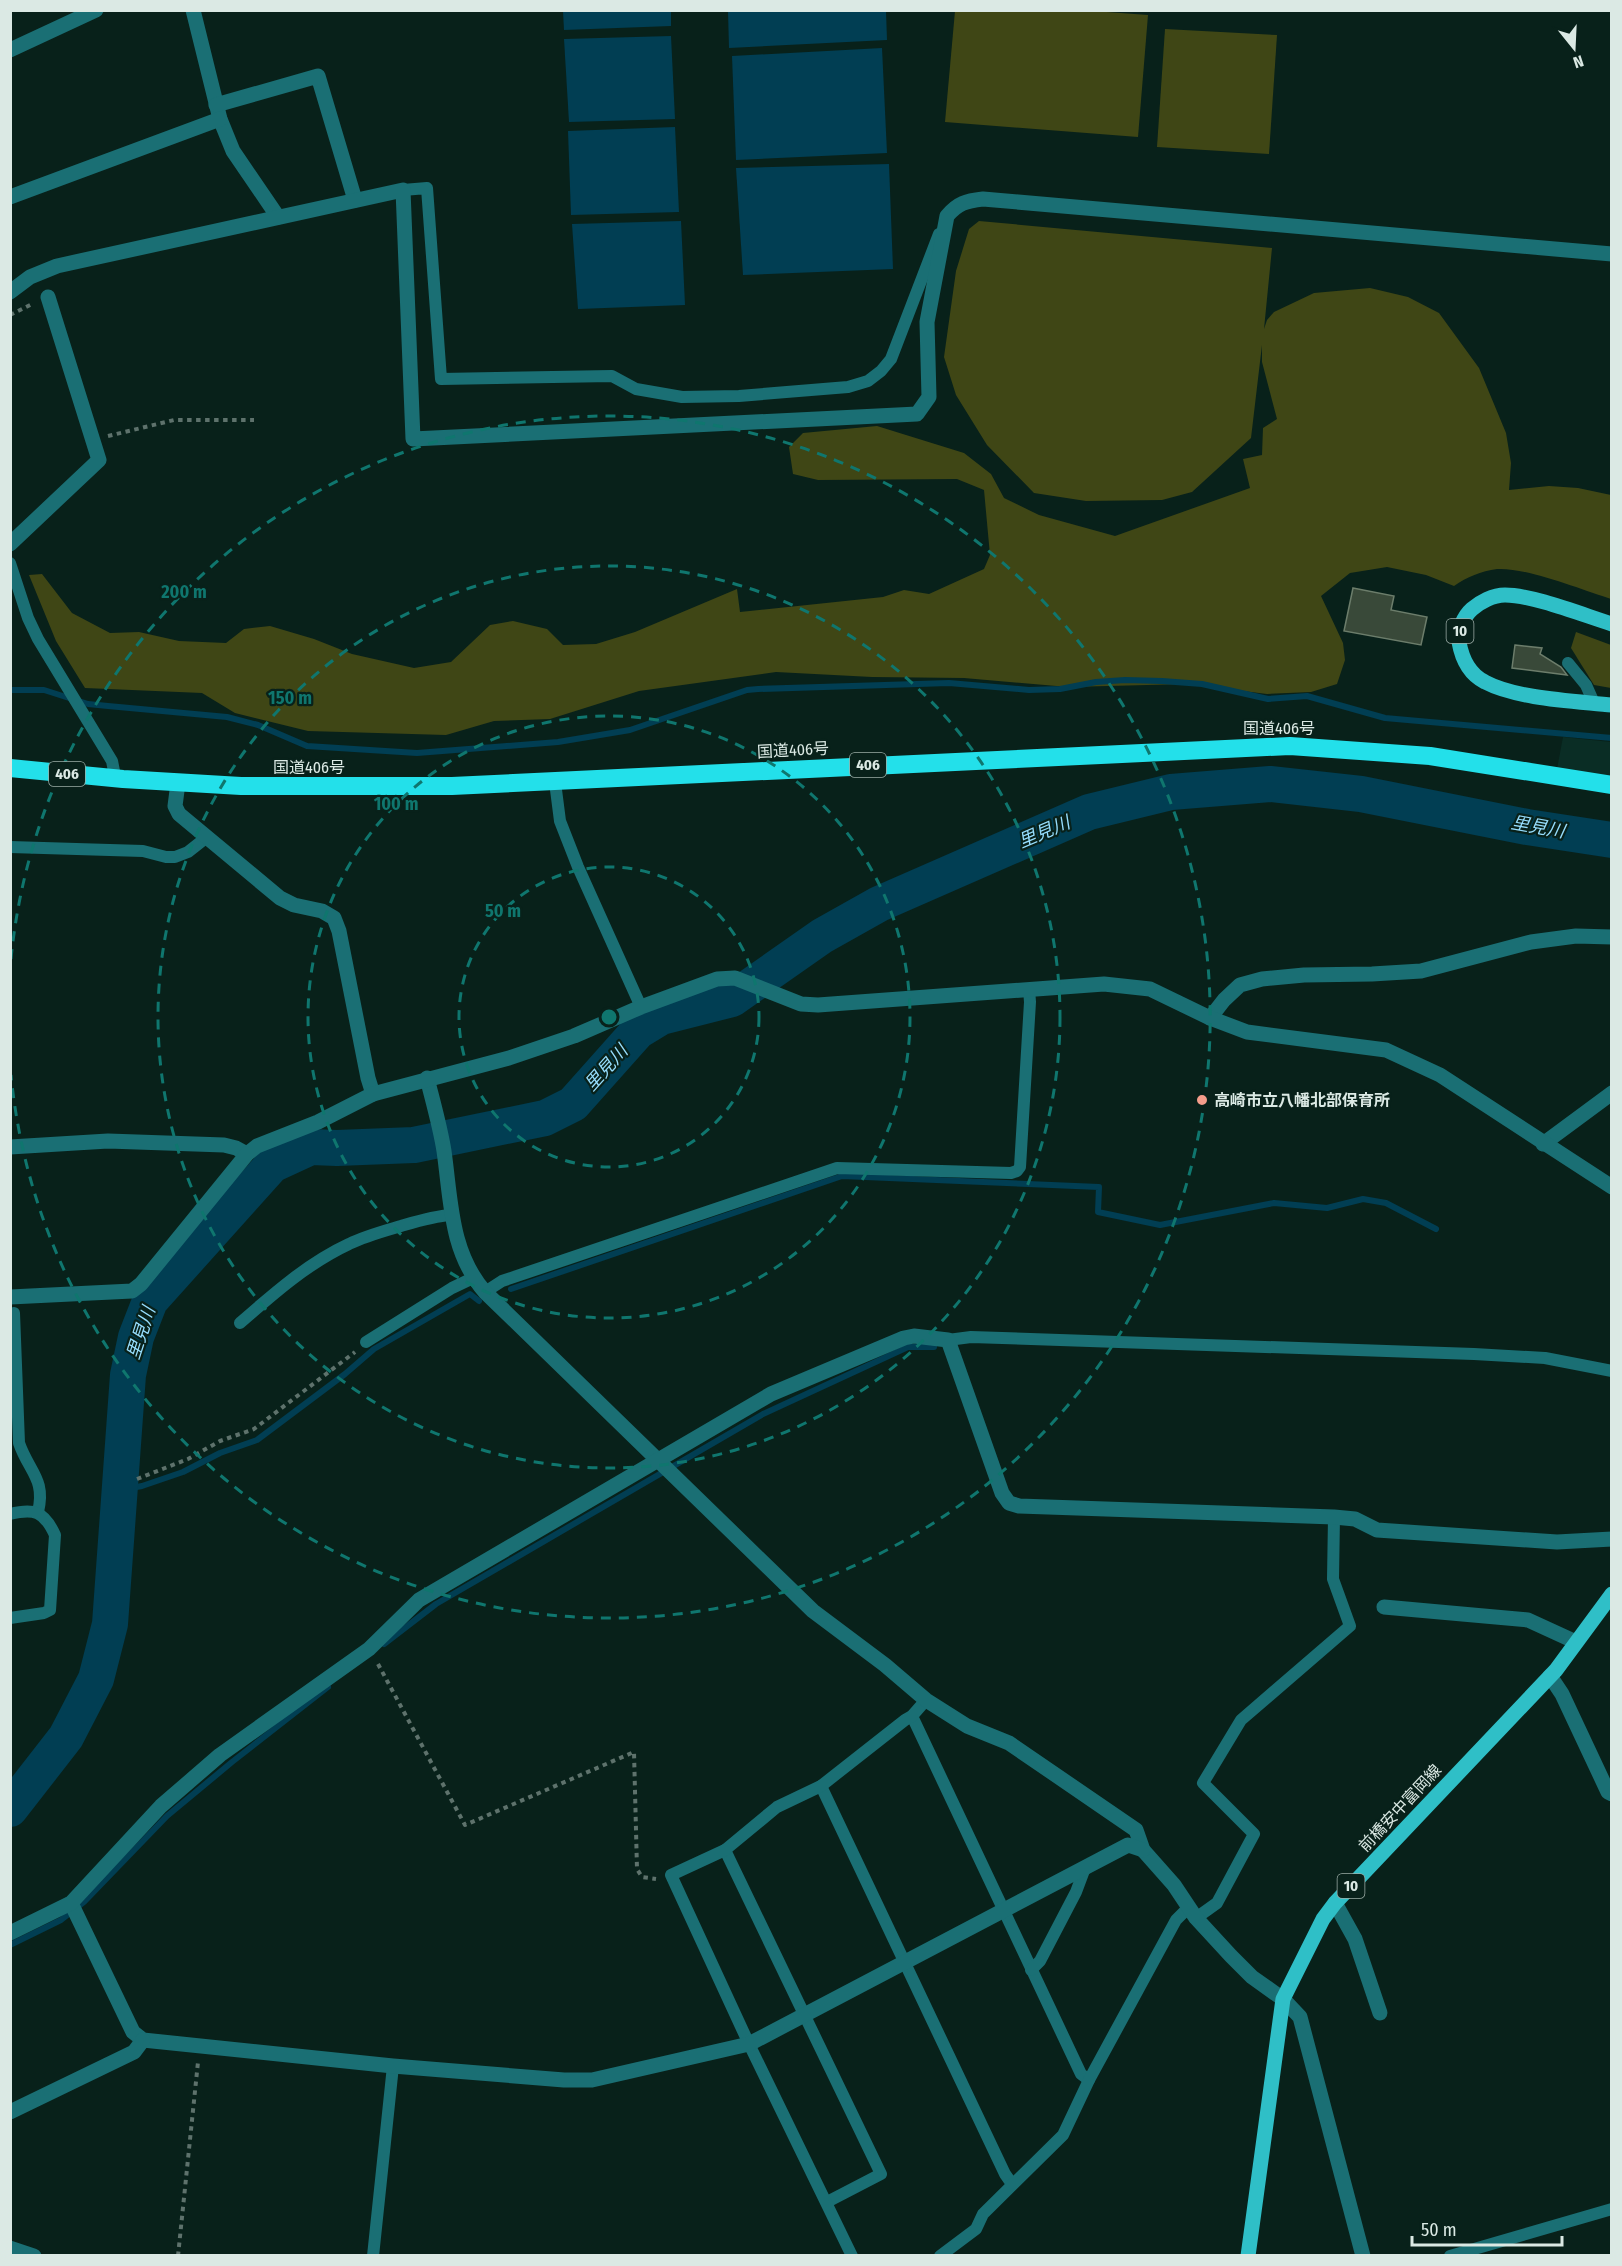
<svg xmlns="http://www.w3.org/2000/svg" width="1622" height="2266" font-family="'Fira Sans Condensed','Noto Sans JP',sans-serif">
<style>
.built{fill:#0a2d25}
.green{fill:#3f4615}
.water{fill:#013e53}
.lines{fill:none;stroke-linecap:round;stroke-linejoin:round}
.stream{stroke:#013e53;stroke-width:6}
.river{stroke:#013e53;stroke-width:36}
.building{fill:#394939;stroke:#6c7d6b;stroke-width:1.5}
.path{stroke:#5e726c;stroke-width:4;stroke-dasharray:4.5 4.5;stroke-linecap:butt}
.lane{stroke:#1a6f74;stroke-width:12}
.street{stroke:#1a6f74;stroke-width:15}
.primary{stroke:#2fbfc7;stroke-width:15}
.highway{stroke:#23e0ea;stroke-width:18}
.ring{fill:none;stroke:#0f766e;stroke-width:3;stroke-dasharray:10 8}
.poi-dot{fill:#f49d8b;stroke:#08211a;stroke-width:2}
.labels{text-anchor:middle;dominant-baseline:central;stroke-width:4.5;stroke-linejoin:round;paint-order:stroke}
.shield{fill:#08211a;stroke:#9cada7;stroke-width:1.5}
.shield-label{font-size:15px;font-weight:bold;fill:#dbe9e4}
.street-label{font-size:16px;fill:#dbe9e4;stroke:#08211a}
.poi-label{font-size:16px;font-weight:bold;fill:#dbe9e4;stroke:#08211a;text-anchor:start}
.water-label{font-size:18px;font-style:italic;fill:#96ddfd;stroke:#08211a}
.centre{fill:#0f766e;stroke:#08211a;stroke-width:3}
.ring-label{font-size:18px;text-anchor:middle;font-weight:bold;fill:#0f766e;stroke:#08211a;stroke-width:4.5;stroke-linejoin:round;paint-order:stroke}
</style>
<rect width="100%" height="100%" fill="#08211a"/>
<!-- built -->
<polygon class="built" points="1563,737 1611,742 1611,777 1557,769"/>
<!-- green -->
<g class="green">
<polygon points="1093,11 1148,15 1138,137 945,122 955,11"/>
<polygon points="1165,29 1277,35 1269,154 1157,147"/>
<path d="M 979,221 L 1272,248 L 1264,329 L 1267,320 L 1274,312 L 1314,293 L 1370,288 L 1408,297 L 1439,313 L 1479,368 L 1506,433 L 1511,463 L 1509,490 L 1549,486 L 1578,488 L 1611,495 L 1611,599 C 1582,590 1526,567 1497,569 C 1481,571 1467,577 1454,586 L 1426,575 L 1387,567 L 1350,573 L 1321,596 L 1343,643 L 1345,660 L 1337,684 L 1311,692 L 1267,694 L 1187,684 L 1068,687 L 964,678 L 872,677 L 776,672 L 639,691 L 550,719 L 494,721 L 446,735 L 308,731 L 235,713 L 202,693 L 85,688 L 56,641 L 29,575 L 42,574 L 72,613 L 110,633 L 139,632 L 179,641 L 226,643 L 244,629 L 270,626 L 314,639 L 352,654 L 414,668 L 451,662 L 490,625 L 513,621 L 547,629 L 563,645 L 596,644 L 635,632 L 737,589 L 740,612 L 883,597 L 904,590 L 929,594 L 984,569 L 990,555 L 984,490 L 957,479 L 818,480 L 793,474 L 789,447 L 803,433 L 877,426 L 964,453 L 991,474 L 1004,498 L 1039,515 L 1115,536 L 1250,488 L 1243,459 L 1262,455 L 1263,428 L 1277,419 L 1262,362 L 1262,345 L 1251,438 L 1192,492 L 1162,500 L 1086,501 L 1034,493 L 987,445 L 956,395 L 944,357 L 956,271 L 969,229 Z"/>
<polygon points="1576,632 1611,645 1611,688 1594,685 1571,648"/>
</g>
<!-- water -->
<g class="water">
<polygon points="563,11 671,11 671,26 564,30"/>
<polygon points="728,11 886,11 887,40 729,48"/>
<polygon points="671,36 675,119 569,122 564,39"/>
<polygon points="882,48 887,153 736,160 732,56"/>
<polygon points="675,127 679,212 571,215 568,131"/>
<polygon points="889,164 893,269 743,275 736,168"/>
<polygon points="681,221 685,305 578,309 572,224"/>
</g>
<g class="lines">
<!-- stream -->
<g class="stream">
<polyline points="10,690 44,690 88,704 108,706 227,717 258,725 307,746 417,753 558,742 630,730 747,690 758,689 949,683 1029,690 1060,689 1096,682 1125,680 1162,681 1202,684 1268,699 1307,696 1385,718 1612,738"/>
<polyline points="511,1289 842,1176 1099,1187 1098,1212 1160,1225 1274,1203 1327,1208 1363,1199 1386,1203 1436,1229"/>
<polyline points="120,1490 142,1486 183,1472 220,1453 257,1440 345,1374 374,1349 470,1294 479,1301"/>
<polyline points="384,1644 436,1604 763,1414 908,1347 934,1347"/>
<polyline points="10,1945 61,1920 84,1902 167,1816 232,1762 328,1687"/>
</g>
<!-- river -->
<polyline class="river" points="10,1809 66,1737 96,1679 110,1624 128,1375 136,1337 150,1301 272,1165 311,1147 337,1148 414,1145 545,1118 573,1104 638,1031 661,1017 732,999 822,936 879,904 1089,812 1171,792 1270,784 1361,794 1527,827 1612,840"/>
</g>
<!-- building -->
<g class="building">
<polygon points="1353,588 1394,596 1391,610 1427,617 1421,645 1344,631"/>
<polygon points="1515,645 1542,648 1540,654 1561,667 1567,675 1512,668"/>
</g>
<g class="lines">
<!-- path -->
<g class="path">
<polyline points="10,315 34,303"/>
<polyline points="108,436 174,420 254,420"/>
<polyline points="137,1479 188,1459 220,1441 254,1429 355,1352"/>
<polyline points="378,1664 465,1825 634,1752 637,1869 642,1877 656,1879"/>
<polyline points="178,2256 198,2062"/>
</g>
<!-- lane -->
<g class="lane">
<polyline points="403,190 427,188 441,379 612,376 636,389 682,397 739,396 848,387 868,381 881,371 891,359 939,234"/>
<polyline points="10,563 28,618 38,639 112,761 114,771 113,779"/>
<polyline points="1568,663 1586,685 1594,703"/>
<polyline points="555,782 560,821 578,867 641,1007"/>
<polyline points="10,847 143,851 166,857 175,857 188,852 207,837"/>
<polyline points="485,1292 502,1281 837,1168 1011,1173 1017,1171 1020,1167 1030,1002 1029,989"/>
<path d="M 14,1313 L 19,1443 C 29,1472 46,1479 38,1512"/>
<path d="M 240,1323 C 273,1294 308,1263 349,1244 C 365,1236 384,1231 401,1226 C 418,1221 434,1216 451,1215"/>
<polyline points="948,1340 971,1337 1474,1354 1545,1358 1612,1371"/>
<polyline points="366,1342 452,1288 473,1278"/>
<path d="M 10,1514 C 34,1508 44,1511 55,1535 L 50,1610 L 44,1613 L 10,1618"/>
<polyline points="912,1716 1081,2074 1089,2080"/>
<polyline points="821,1786 1005,2174 1012,2184"/>
<polyline points="725,1850 881,2174 827,2202"/>
<polyline points="1196,1918 1217,1903 1254,1834 1203,1783 1241,1720 1350,1626 1333,1579 1334,1517"/>
<polyline points="1031,1970 1040,1961 1076,1892 1085,1868"/>
<polyline points="373,2256 393,2066"/>
<polyline points="852,2256 749,2044 671,1875 725,1850 777,1807 821,1786 905,1720 912,1716 926,1700"/>
<polyline points="940,2256 976,2229 983,2214 1063,2135 1089,2080 1176,1920 1189,1907"/>
<polyline points="1450,2256 1612,2209"/>
</g>
<!-- street -->
<g class="street">
<polyline points="193,10 220,119 233,151 278,217"/>
<polyline points="10,50 96,10"/>
<polyline points="216,105 318,76 355,200"/>
<polyline points="10,197 220,119"/>
<path d="M 10,292 L 30,277 L 57,266 L 403,190 L 413,439 L 917,414 L 929,397 L 927,322 L 947,216 C 958,203 966,201 983,199 L 1612,254"/>
<polyline points="10,544 99,460 48,297"/>
<polyline points="178,783 175,806 179,814 280,898 294,905 322,911 334,918 339,931 368,1078 373,1094"/>
<polyline points="1210,1018 1224,1000 1240,985 1262,979 1304,975 1372,974 1421,971 1531,942 1576,936 1612,937"/>
<path d="M 427,1078 C 433,1102 440,1126 444,1151 C 451,1200 450,1252 485,1292 L 813,1611 L 885,1665 L 926,1700 L 967,1726 L 1009,1743 L 1136,1830 L 1143,1850 L 1174,1885 L 1196,1918 L 1231,1956 L 1252,1977 L 1283,1999 L 1300,2017 L 1363,2256"/>
<polyline points="1543,1144 1612,1093"/>
<polyline points="10,1147 108,1141 224,1145 236,1148 247,1154"/>
<polyline points="10,1297 132,1291 141,1284 247,1154 257,1146 318,1122 373,1094 509,1058 574,1036 641,1007 717,979 735,978 801,1004 818,1005 1104,984 1150,989 1210,1018 1247,1032 1386,1050 1440,1075 1612,1187"/>
<polyline points="1384,1607 1528,1620 1576,1642"/>
<polyline points="1550,1676 1562,1694 1608,1792 1612,1794"/>
<polyline points="71,1903 133,2032 143,2040 393,2066 564,2080 592,2080 749,2044 1128,1845 1143,1850"/>
<polyline points="1335,1903 1355,1939 1380,2013"/>
<polyline points="10,1933 71,1903 161,1806 220,1755 369,1649 419,1600 771,1394 904,1338 914,1336 948,1340 1002,1493 1009,1503 1019,1506 1334,1517 1355,1519 1377,1530 1557,1542 1612,1539"/>
<polyline points="10,2112 134,2052 143,2040"/>
<polyline points="10,2248 34,2256"/>
</g>
<!-- primary -->
<g class="primary">
<path d="M 1612,624 C 1583,615 1533,595 1505,595 C 1493,595 1480,602 1472,609 C 1464,616 1457,631 1459,642 C 1462,659 1469,674 1485,682 C 1517,699 1575,701 1612,705"/>
<polyline points="1248,2256 1283,1999 1323,1919 1335,1903 1556,1670 1612,1594"/>
</g>
<!-- highway -->
<polyline class="highway" points="10,768 123,779 241,786 452,786 1290,746 1430,756 1612,785"/>
</g>
<!-- distance rings -->
<g class="ring">
<circle cx="609" cy="1017" r="150"/>
<circle cx="609" cy="1017" r="301"/>
<circle cx="609" cy="1017" r="451"/>
<path d="M11 959A601 601 0 1 1 11 1075"/>
</g>
<!-- markers -->
<circle class="poi-dot" cx="1202" cy="1100" r="6"/>
<g class="labels">
<!-- shield labels -->
<g class="shield">
<rect x="1446.5" y="619" width="27" height="24" rx="4.5"/>
<rect x="850" y="753" width="36" height="24" rx="4.5"/>
<rect x="49" y="762" width="36" height="24" rx="4.5"/>
<rect x="1337.5" y="1874" width="27" height="24" rx="4.5"/>
</g>
<g class="shield-label">
<text x="1460" y="631">10</text>
<text x="868" y="765">406</text>
<text x="67" y="774">406</text>
<text x="1351" y="1886">10</text>
</g>
<!-- street labels -->
<g class="street-label">
<text x="1279" y="728">国道406号</text>
<text transform="translate(793 750) rotate(-3)">国道406号</text>
<text x="309" y="767">国道406号</text>
<text transform="translate(1400 1808) rotate(-47)">前橋安中富岡線</text>
</g>
<!-- poi labels -->
<g class="poi-label">
<text x="1214" y="1100">高崎市立八幡北部保育所</text>
</g>
<!-- water labels -->
<g class="water-label">
<text transform="translate(1538 827) rotate(10)">里見川</text>
<text transform="translate(1044 832) rotate(-23)">里見川</text>
<text transform="translate(606 1068) rotate(-48)">里見川</text>
<text transform="translate(141 1333) rotate(-72)">里見川</text>
</g>
</g>
<circle cx="609" cy="1017" r="9" class="centre"/>
<g class="ring-label">
<text x="184" y="598">200 m</text>
<text x="290" y="704">150 m</text>
<text x="396" y="810">100 m</text>
<text x="503" y="917">50 m</text>
</g>
<!-- border -->
<rect width="1622" height="2266" fill="none" stroke="#dbe9e4" stroke-width="24"/>
<!-- north arrow -->
<g transform="translate(1574 48) rotate(162)" stroke="#08211a" stroke-width="4.5" paint-order="stroke">
<path d="M0-4.5L10 22L0 15L-10 22Z" fill="#dbe9e4"/>
<text y="-9" font-size="16" font-weight="bold" text-anchor="middle" fill="#dbe9e4">N</text>
</g>
<!-- scale -->
<path d="M1412 2236v9h150v-9" fill="none" stroke="#dbe9e4" stroke-width="3"/>
<text x="1421" y="2236" font-size="18" fill="#dbe9e4" stroke="#08211a" stroke-width="4.5" paint-order="stroke">50 m</text>
</svg>
